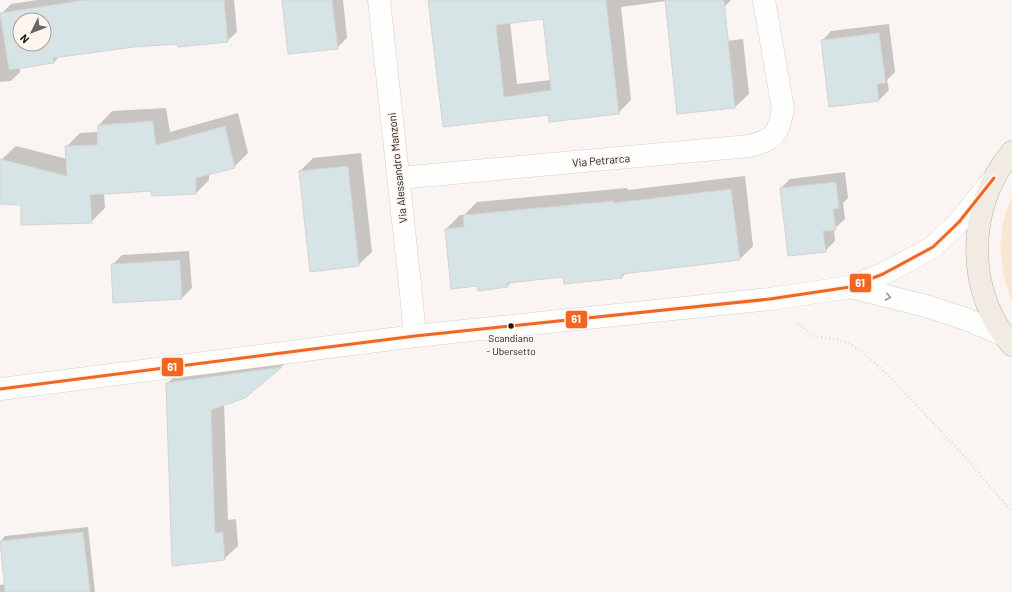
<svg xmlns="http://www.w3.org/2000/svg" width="1012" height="592" font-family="Barlow,sans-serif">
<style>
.green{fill:#fae6d5}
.shadow{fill:#0003;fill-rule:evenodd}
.building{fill:#d7e4e6;stroke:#d4d3d2;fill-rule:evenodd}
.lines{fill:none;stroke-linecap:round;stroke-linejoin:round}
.minor-casing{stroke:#d4d0ce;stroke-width:23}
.tertiary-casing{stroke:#d4d0ce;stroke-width:23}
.primary-casing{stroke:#baada1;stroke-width:23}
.path{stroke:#dedcdb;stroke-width:2.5;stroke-dasharray:1 3;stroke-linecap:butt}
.minor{stroke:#fefefd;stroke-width:22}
.tertiary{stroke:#fefefd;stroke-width:22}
.primary{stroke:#f1ebe4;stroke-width:22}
.bus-1-casing{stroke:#fdf5ee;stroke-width:6}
.bus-1{stroke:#f26522;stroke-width:3}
.oneway{stroke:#989695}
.bus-dot{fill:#1b1816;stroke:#fdf5ee;stroke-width:1.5}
.labels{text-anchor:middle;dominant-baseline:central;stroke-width:3;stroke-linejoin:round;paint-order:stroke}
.bus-label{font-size:10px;fill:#1b1816;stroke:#fdf5ee}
.street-label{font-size:11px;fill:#1b1816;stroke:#fdf5ee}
.line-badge{stroke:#fdf5ee;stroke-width:1.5}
.badge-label{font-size:11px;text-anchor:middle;font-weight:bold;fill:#fff}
</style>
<rect width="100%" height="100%" fill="#faf5f2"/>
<!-- green -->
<path class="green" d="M 1012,196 L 1012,302 C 998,268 996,230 1012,196 Z"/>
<!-- shadow -->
<g class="shadow">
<path d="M 37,0 L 234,0 L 237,32 L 227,41 L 134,46 L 60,56 L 54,62 L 20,67 L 20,72 L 11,81 L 0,82 L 0,19 L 2,19 L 1,14 L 11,4 ZM 20,20 L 44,20 L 44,44 L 20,44 Z"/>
<polygon points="283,0 343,0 347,38 337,48"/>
<path d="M 429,0 L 731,0 L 724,7 L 666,1 L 621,7 L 631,100 L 618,113 L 549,114 L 444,125 ZM 544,18 L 551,80 L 517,84 L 510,22 Z"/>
<polygon points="889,24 895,72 887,80 889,90 879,100 830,106 822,41 831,31"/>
<polygon points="743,39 749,94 735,107 678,113 686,46"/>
<polygon points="166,108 170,132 238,113 248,153 234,167 209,173 209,180 196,193 152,190 104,193 105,208 91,222 22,204 0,203 0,168 2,159 16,146 67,159 66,147 80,133 99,132 99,125 112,111"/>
<polygon points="361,153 372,252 358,265 300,171 313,158"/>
<polygon points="845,172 848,198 843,203 845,219 834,229 835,241 825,251 781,188 790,179"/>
<polygon points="745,176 753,246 740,259 626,273 622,277 564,276 513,281 507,286 478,285 446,229 460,215 464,215 477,202 627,188 628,190"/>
<polygon points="189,251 192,288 182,298 112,265 122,255"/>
<polygon points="294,354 282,366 245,397 224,404 228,520 236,519 238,546 224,559 173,565 167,384 180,370"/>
<polygon points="88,527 95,592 0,592 0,585 5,584 1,541 5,536"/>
</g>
<!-- building -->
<g class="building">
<path d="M 85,0 L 224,0 L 228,42 L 178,47 L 177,44 L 134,47 L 53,58 L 54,63 L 9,70 L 0,13 ZM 20,20 L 44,20 L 44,44 L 20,44 Z"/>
<polygon points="282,0 332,0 338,49 288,54"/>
<path d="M 428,0 L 606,0 L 619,114 L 549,122 L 548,115 L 443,127 ZM 543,19 L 551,90 L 504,97 L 496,25 Z"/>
<polygon points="665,0 724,0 735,108 677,114"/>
<polygon points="879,33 886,83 877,84 879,101 829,107 821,40"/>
<polygon points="153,121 156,145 225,126 235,168 196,178 196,194 151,196 151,191 90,195 92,223 21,225 21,205 0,204 0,159 67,176 65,146 97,145 98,125"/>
<polygon points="348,166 359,266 310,272 299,171"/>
<polygon points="836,182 839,208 833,209 836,230 823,231 826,252 788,256 780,188"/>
<polygon points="731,189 740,260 622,274 622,278 564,284 563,277 507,283 508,287 478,291 477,286 451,289 445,229 464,227 463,215 614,201 614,203"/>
<polygon points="180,260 182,299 113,303 111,264"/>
<polygon points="282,367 245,398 211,410 215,533 223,532 225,560 172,566 166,383"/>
<polygon points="83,532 90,592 5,592 0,541"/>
</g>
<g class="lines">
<!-- minor casing -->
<g class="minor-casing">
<g id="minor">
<polyline points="379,0 411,294 415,336"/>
<path d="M 399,178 L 749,146 C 775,139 778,135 783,109 L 764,0"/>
</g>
</g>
<!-- tertiary casing -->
<g class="tertiary-casing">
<g id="tertiary">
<polyline points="850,287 926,306 966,319 1003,335"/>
<polyline points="0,389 415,336 770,299 850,287 883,274 933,247 959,222 992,181"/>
</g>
</g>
<!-- primary casing -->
<g class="primary-casing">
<path id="primary" d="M 1012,152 C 966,205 965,293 1012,345"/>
</g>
<!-- path -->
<polyline class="path" points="798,323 813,336 834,339 848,343 862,352 890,377 966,458 1012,512"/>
<!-- minor -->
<use href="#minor" class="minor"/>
<!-- tertiary -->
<use href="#tertiary" class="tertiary"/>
<!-- primary -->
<use href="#primary" class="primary"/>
<!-- bus-1 casing -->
<g class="bus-1-casing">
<polyline id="bus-1" points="0,389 415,336 770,299 850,287 883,274 933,247 959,222 994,178"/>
</g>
<!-- bus-1 -->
<use href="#bus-1" class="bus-1"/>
</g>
<!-- one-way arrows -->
<defs><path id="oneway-chevron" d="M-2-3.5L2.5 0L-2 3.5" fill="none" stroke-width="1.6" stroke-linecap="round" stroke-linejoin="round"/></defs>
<use class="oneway" href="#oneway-chevron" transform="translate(888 297) rotate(13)"/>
<!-- markers -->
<circle class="bus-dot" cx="511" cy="326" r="3.5"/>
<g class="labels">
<!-- bus labels -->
<g class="bus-label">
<text x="511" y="338">Scandiano<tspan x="511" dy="13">- Ubersetto</tspan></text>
</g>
<!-- street labels -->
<g class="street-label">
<text transform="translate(601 160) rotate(-5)">Via Petrarca</text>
<text transform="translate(397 168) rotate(-96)">Via Alessandro Manzoni</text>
</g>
</g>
<g class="line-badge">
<rect x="849" y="273" width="23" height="20" rx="4" fill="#f26522"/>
<rect x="565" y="310" width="23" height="19" rx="4" fill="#f26522"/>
<rect x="161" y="357" width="23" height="20" rx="4" fill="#f26522"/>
</g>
<g class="badge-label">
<text x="860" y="287">61</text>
<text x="576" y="323">61</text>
<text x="172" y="371">61</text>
</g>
<!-- north arrow -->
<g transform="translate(32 32) rotate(227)"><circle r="19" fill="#fdf5ee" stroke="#a39d98"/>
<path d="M0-3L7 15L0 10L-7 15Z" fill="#696563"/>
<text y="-6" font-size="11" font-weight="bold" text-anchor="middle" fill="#1b1816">N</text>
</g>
</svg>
